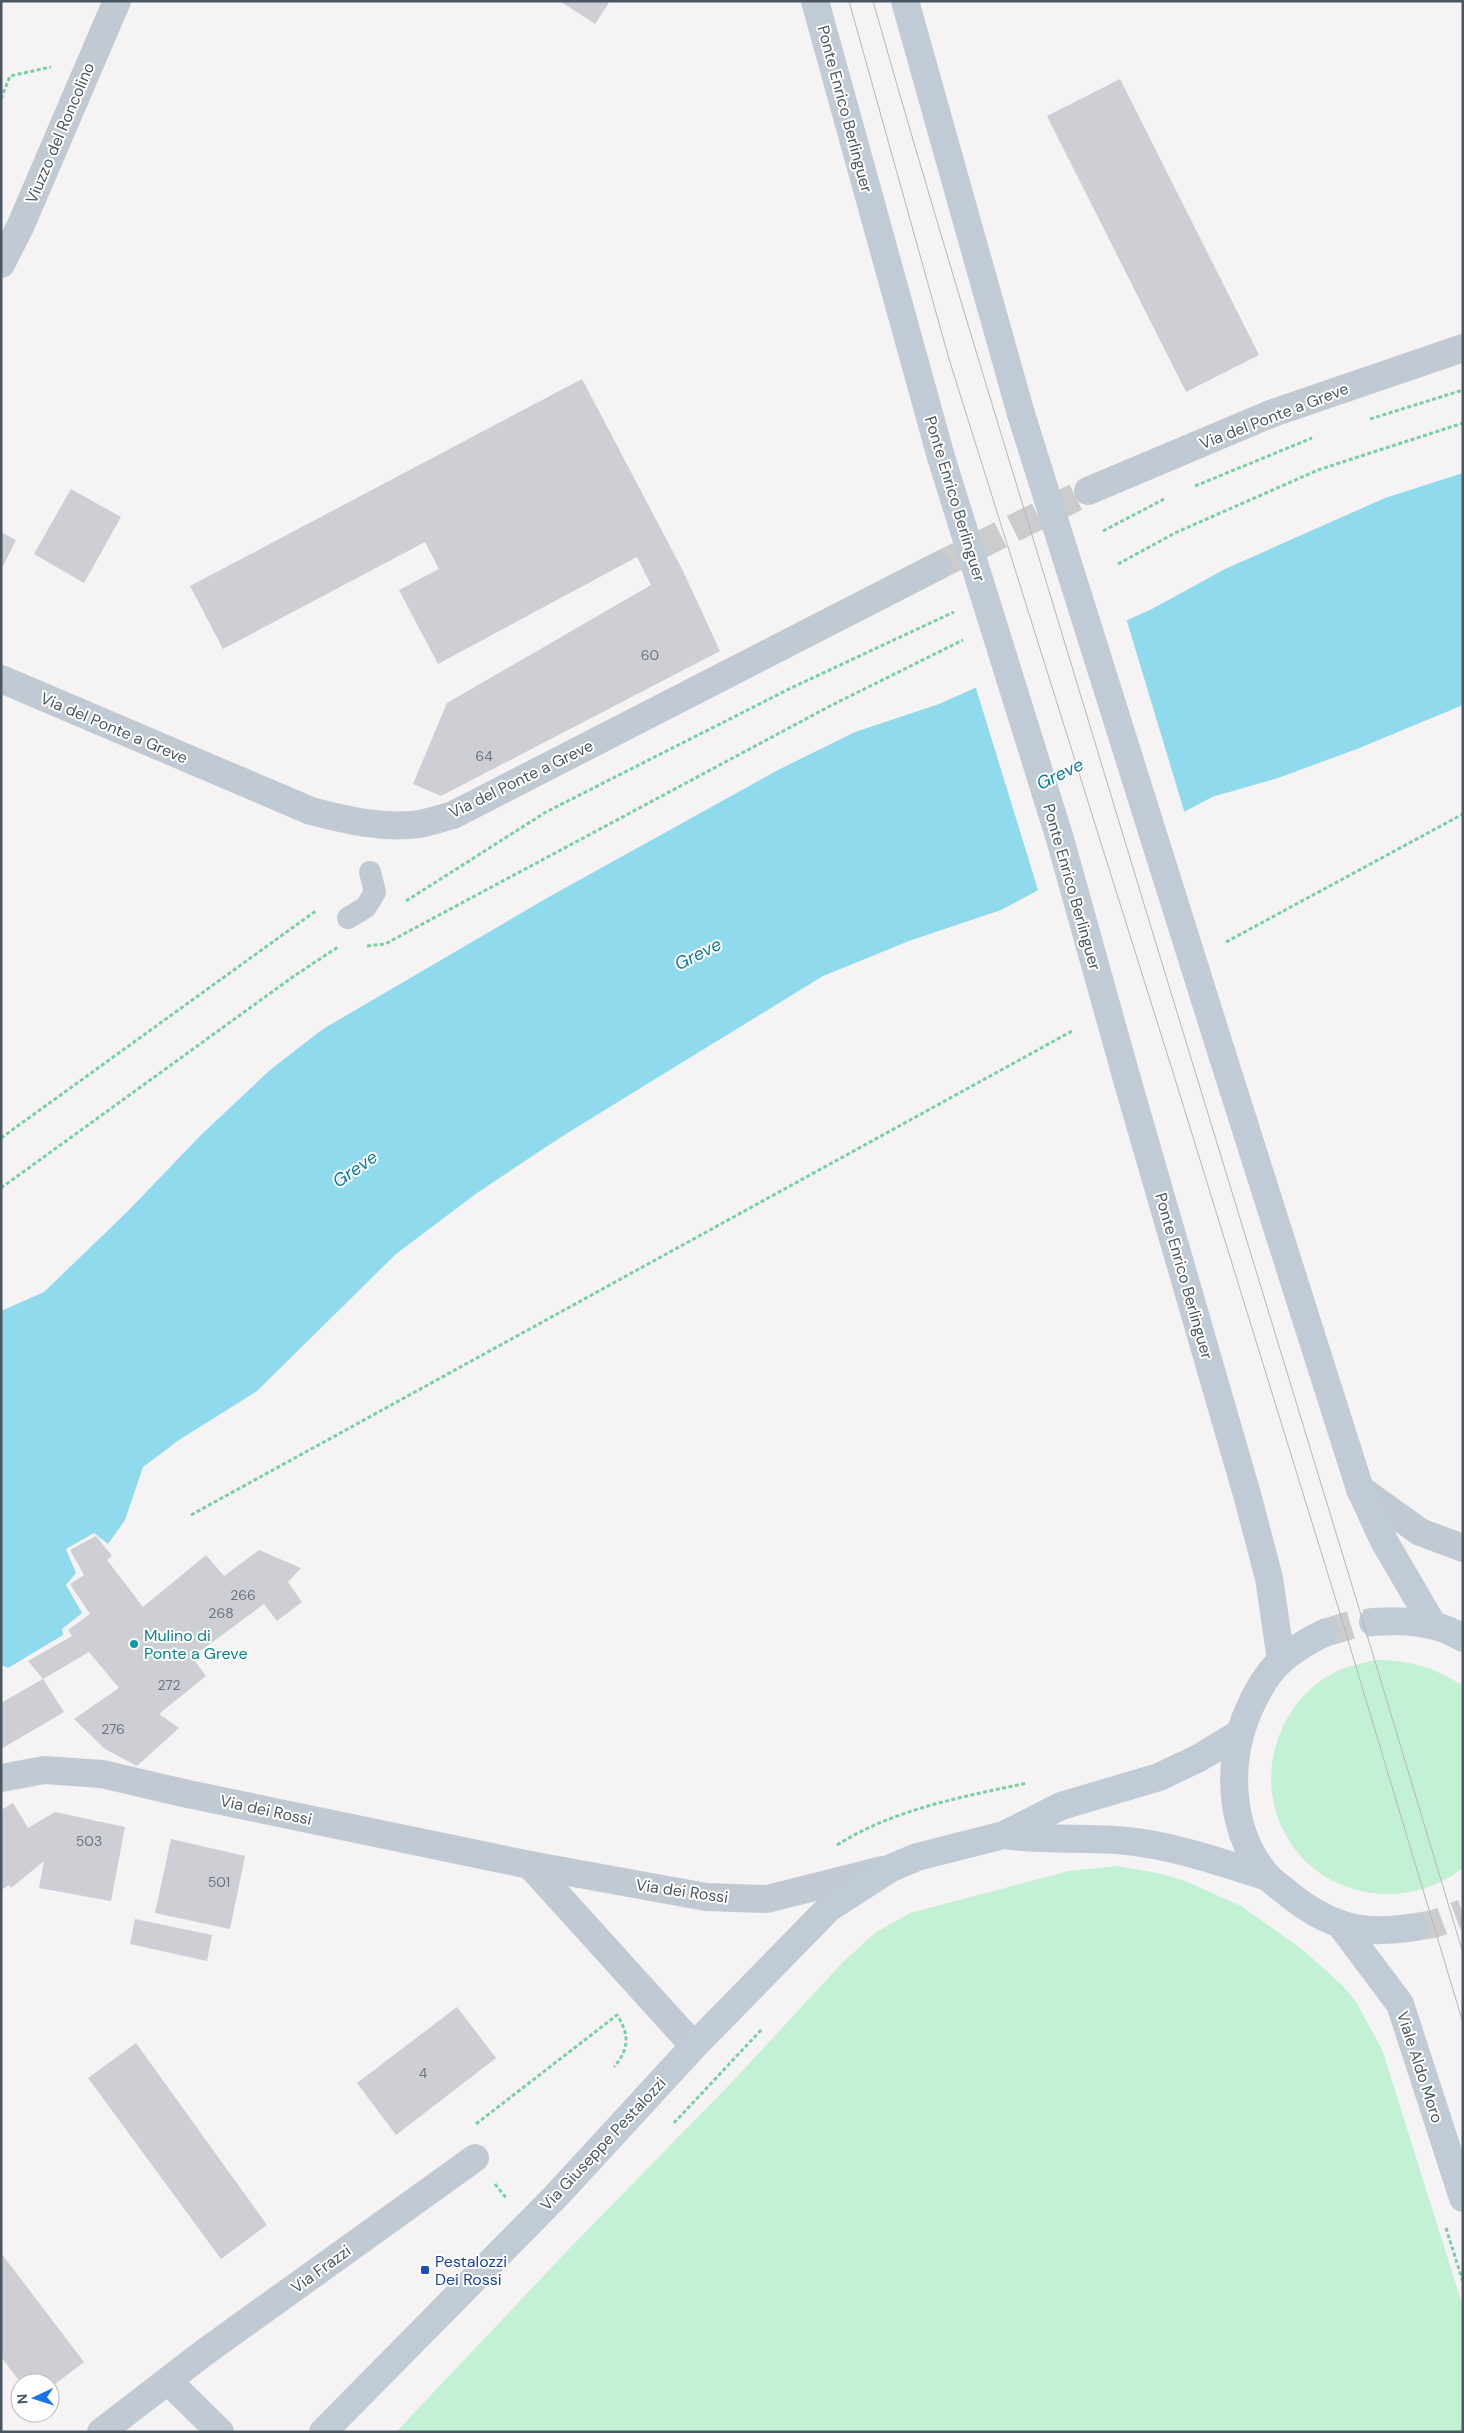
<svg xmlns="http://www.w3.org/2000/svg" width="1464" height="2433" font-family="'DM Sans',sans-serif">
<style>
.green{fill:#c3f1d5}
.water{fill:#90daee}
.pier{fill:#f5f3f3}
.building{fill:#cdcfd5}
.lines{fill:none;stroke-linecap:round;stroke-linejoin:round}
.street-tunnel{stroke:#caccce;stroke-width:28;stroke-dasharray:28 14;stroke-linecap:butt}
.secondary-tunnel{stroke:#caccce;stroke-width:28;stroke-dasharray:28 14;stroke-linecap:butt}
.path{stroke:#7ad0a6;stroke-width:3;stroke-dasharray:4 2.5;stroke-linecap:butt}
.lane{stroke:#c1cad2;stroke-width:22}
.street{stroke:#c1cad2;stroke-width:28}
.secondary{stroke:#c1cbd6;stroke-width:28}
.tram{stroke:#b5b8bd;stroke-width:1}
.secondary-bridge{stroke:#c1cbd6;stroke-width:28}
.culture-dot{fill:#0f9aa8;stroke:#fff;stroke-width:2}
.transit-dot{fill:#1a4fb4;stroke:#fff;stroke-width:2}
.labels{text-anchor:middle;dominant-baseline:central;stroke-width:4;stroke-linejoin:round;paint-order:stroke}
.number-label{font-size:14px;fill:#6b747e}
.street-label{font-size:16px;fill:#4a5661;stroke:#fff}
.culture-label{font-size:16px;fill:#0d838f;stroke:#fff;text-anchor:start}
.transit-label{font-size:16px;fill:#164399;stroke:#fff;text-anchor:start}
.water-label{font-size:18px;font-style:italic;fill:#0c7c9b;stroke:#fff}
</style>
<rect width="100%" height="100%" fill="#f5f3f3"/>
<!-- green -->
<g class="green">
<path d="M 1375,1660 C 1409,1660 1434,1667 1463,1686 L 1463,1868 C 1400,1917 1306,1895 1278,1818 C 1259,1765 1281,1705 1328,1676 C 1342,1667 1359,1664 1375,1660 Z"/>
<polygon points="1118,1866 1162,1874 1185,1881 1241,1906 1303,1950 1342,1985 1357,2003 1383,2052 1463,2307 1463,2432 396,2432 569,2249 732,2082 843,1962 875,1933 910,1913 1069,1871"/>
</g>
<!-- water -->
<polygon class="water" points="1463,473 1463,705 1357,749 1278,778 1212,797 1001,910 909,941 823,976 647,1084 558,1139 477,1193 396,1254 257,1391 179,1440 143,1467 125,1520 108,1544 94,1533 66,1549 76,1573 66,1585 82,1613 62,1629 63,1635 8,1668 1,1665 1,1311 44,1292 127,1212 201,1135 270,1070 323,1029 547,898 778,770 855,732 939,704 1152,609 1225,569 1385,498"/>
<!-- pier -->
<polygon class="pier" points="1126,618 1185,814 1039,893 975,685"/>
<!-- building -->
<g class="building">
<polygon points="560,1 610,1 595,24"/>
<polygon points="1120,79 1259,355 1186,392 1047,116"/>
<polygon points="582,379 682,569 720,651 441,796 413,784 447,703 651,585 637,557 438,664 399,590 439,569 425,542 223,649 190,586"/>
<polygon points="71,489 121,517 84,583 34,554"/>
<polygon points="1,532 16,540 1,570"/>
<polygon points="96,1536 112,1556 107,1560 143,1607 206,1555 224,1576 259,1550 301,1568 288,1582 302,1602 277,1621 264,1604 192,1657 206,1676 159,1714 179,1728 137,1766 105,1749 74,1719 119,1688 89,1652 43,1679 28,1661 72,1636 68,1630 90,1614 70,1584 84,1575 70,1550"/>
<polygon points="43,1679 64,1712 1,1749 1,1703"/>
<polygon points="13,1803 28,1828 55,1812 125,1827 111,1901 39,1888 44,1861 11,1888 9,1885 1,1890 1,1810"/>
<polygon points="171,1839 245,1856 230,1929 155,1913"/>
<polygon points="135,1919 212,1935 207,1961 130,1944"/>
<polygon points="457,2007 496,2058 396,2135 357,2083"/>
<polygon points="136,2043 267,2225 221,2259 88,2078"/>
<polygon points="1,2253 84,2362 50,2388 50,2383 21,2383 1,2357"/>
</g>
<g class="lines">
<!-- street-tunnel -->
<polyline class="street-tunnel" points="938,566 1088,491"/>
<!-- secondary-tunnel -->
<g class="secondary-tunnel">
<polyline points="1324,1633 1351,1625 1373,1622"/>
<polyline points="1415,1927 1434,1924 1463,1913"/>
</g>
<!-- path -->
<g class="path">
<polyline points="1,99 10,76 51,67"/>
<polyline points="1370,419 1463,390"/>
<polyline points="1195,486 1312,438"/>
<polyline points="1103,531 1164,499"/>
<polyline points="1118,564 1175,533 1318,470 1463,423"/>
<polyline points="406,901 546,812 791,688 954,612"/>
<polyline points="1226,942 1463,814"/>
<polyline points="367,946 385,944 830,706 963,640"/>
<polyline points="1,1138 317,910"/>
<polyline points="1,1188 294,976 338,947"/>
<polyline points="191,1515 1074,1030"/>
<path d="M 837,1845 C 894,1809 962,1797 1027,1783"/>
<polyline points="674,2123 762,2029"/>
<path d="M 476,2124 L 617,2015 C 630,2035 629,2049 614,2067"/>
<polyline points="495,2184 507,2199"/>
<polyline points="1446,2228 1463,2282"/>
</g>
<!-- lane -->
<polyline class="lane" points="348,918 366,907 375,892 370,872"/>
<!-- street -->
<g class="street">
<polyline points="1,264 20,227 117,1"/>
<polyline points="1088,491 1273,413 1463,348"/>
<path d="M 1,679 L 311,811 C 346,820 382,829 419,824 C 430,822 442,818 453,815 L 938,566"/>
<polyline points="1360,1489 1420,1532 1463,1548"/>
<polyline points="1,1778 44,1770 102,1774 188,1794 530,1865 706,1897 767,1899 882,1870"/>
<polyline points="530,1865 694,2046"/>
<polyline points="168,2381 220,2432"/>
<polyline points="101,2432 205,2352 475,2158"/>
</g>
<!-- secondary -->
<g class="secondary">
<polyline points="815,1 941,457"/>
<polyline points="905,1 1021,414"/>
<polyline points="1222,1054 1360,1489 1384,1541 1433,1625"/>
<polyline points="1128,1083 1248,1498 1269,1578 1281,1660"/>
<path d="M 1373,1622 C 1404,1620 1436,1621 1463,1638"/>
<path d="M 1324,1633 C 1310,1640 1295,1648 1283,1659 C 1266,1673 1253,1699 1245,1719 C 1226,1770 1231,1835 1268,1877 C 1275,1884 1284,1890 1291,1896 C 1310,1911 1331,1923 1355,1928 C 1375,1932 1396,1930 1415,1927"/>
<path d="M 1004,1835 C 1045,1841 1086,1837 1127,1841 C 1176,1846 1222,1863 1268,1877"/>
<polyline points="1340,1924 1400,2004 1463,2198"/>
<polyline points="323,2432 556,2196 694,2046 829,1908 891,1868 917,1857 1004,1835 1061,1806 1159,1777 1199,1758 1240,1733"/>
</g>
<!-- tram -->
<g class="tram">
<polyline points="849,1 949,359 1176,1082 1339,1610 1463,2023"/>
<path d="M 873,1 C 928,195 987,388 1046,581 C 1184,1039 1326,1495 1463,1953"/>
</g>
<!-- secondary-bridge -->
<g class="secondary-bridge">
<polyline points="1021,414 1222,1054"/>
<polyline points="941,457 1060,839 1128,1083"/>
</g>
</g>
<!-- markers -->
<circle class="culture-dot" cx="134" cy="1644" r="5"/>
<rect class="transit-dot" x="420" y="2265" width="10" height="10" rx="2.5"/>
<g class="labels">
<!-- number labels -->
<g class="number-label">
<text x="650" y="655">60</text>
<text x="484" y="756">64</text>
<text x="243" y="1595">266</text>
<text x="221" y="1613">268</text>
<text x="169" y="1685">272</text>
<text x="113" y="1729">276</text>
<text x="89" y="1841">503</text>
<text x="219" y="1882">501</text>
<text x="423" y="2073">4</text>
</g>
<!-- street labels -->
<g class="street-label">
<text transform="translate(845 109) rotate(75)">Ponte Enrico Berlinguer</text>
<text transform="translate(60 133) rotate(-67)">Viuzzo del Roncolino</text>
<text transform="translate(1274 416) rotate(-21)">Via del Ponte a Greve</text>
<text transform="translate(955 499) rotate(73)">Ponte Enrico Berlinguer</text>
<text transform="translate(114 728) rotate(23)">Via del Ponte a Greve</text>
<text transform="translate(521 779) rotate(-26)">Via del Ponte a Greve</text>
<text transform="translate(1072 887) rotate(74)">Ponte Enrico Berlinguer</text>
<text transform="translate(1184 1276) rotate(74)">Ponte Enrico Berlinguer</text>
<text transform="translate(266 1810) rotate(12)">Via dei Rossi</text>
<text transform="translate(682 1891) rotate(8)">Via dei Rossi</text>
<text transform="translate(1420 2067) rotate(72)">Viale Aldo Moro</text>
<text transform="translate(603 2144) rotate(-47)">Via Giuseppe Pestalozzi</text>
<text transform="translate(321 2269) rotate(-36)">Via Frazzi</text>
</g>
<!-- culture labels -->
<g class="culture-label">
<text x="144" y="1635">Mulino di<tspan x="144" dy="18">Ponte a Greve</tspan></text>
</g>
<!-- transit labels -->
<g class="transit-label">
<text x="435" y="2261">Pestalozzi<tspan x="435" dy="18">Dei Rossi</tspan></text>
</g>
<!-- water labels -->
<g class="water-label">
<text transform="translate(1060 774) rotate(-26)">Greve</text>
<text transform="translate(698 954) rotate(-27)">Greve</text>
<text transform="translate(355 1169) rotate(-35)">Greve</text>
</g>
</g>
<!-- border -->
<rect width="1464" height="2433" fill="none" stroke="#4a5661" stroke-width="5"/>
<!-- north arrow -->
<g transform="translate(35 2398) rotate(266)"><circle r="24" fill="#ffffff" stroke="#b7bbc0"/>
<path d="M0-4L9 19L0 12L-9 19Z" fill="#1a73e8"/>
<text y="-8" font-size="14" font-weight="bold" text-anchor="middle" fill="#4a5661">N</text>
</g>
</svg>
